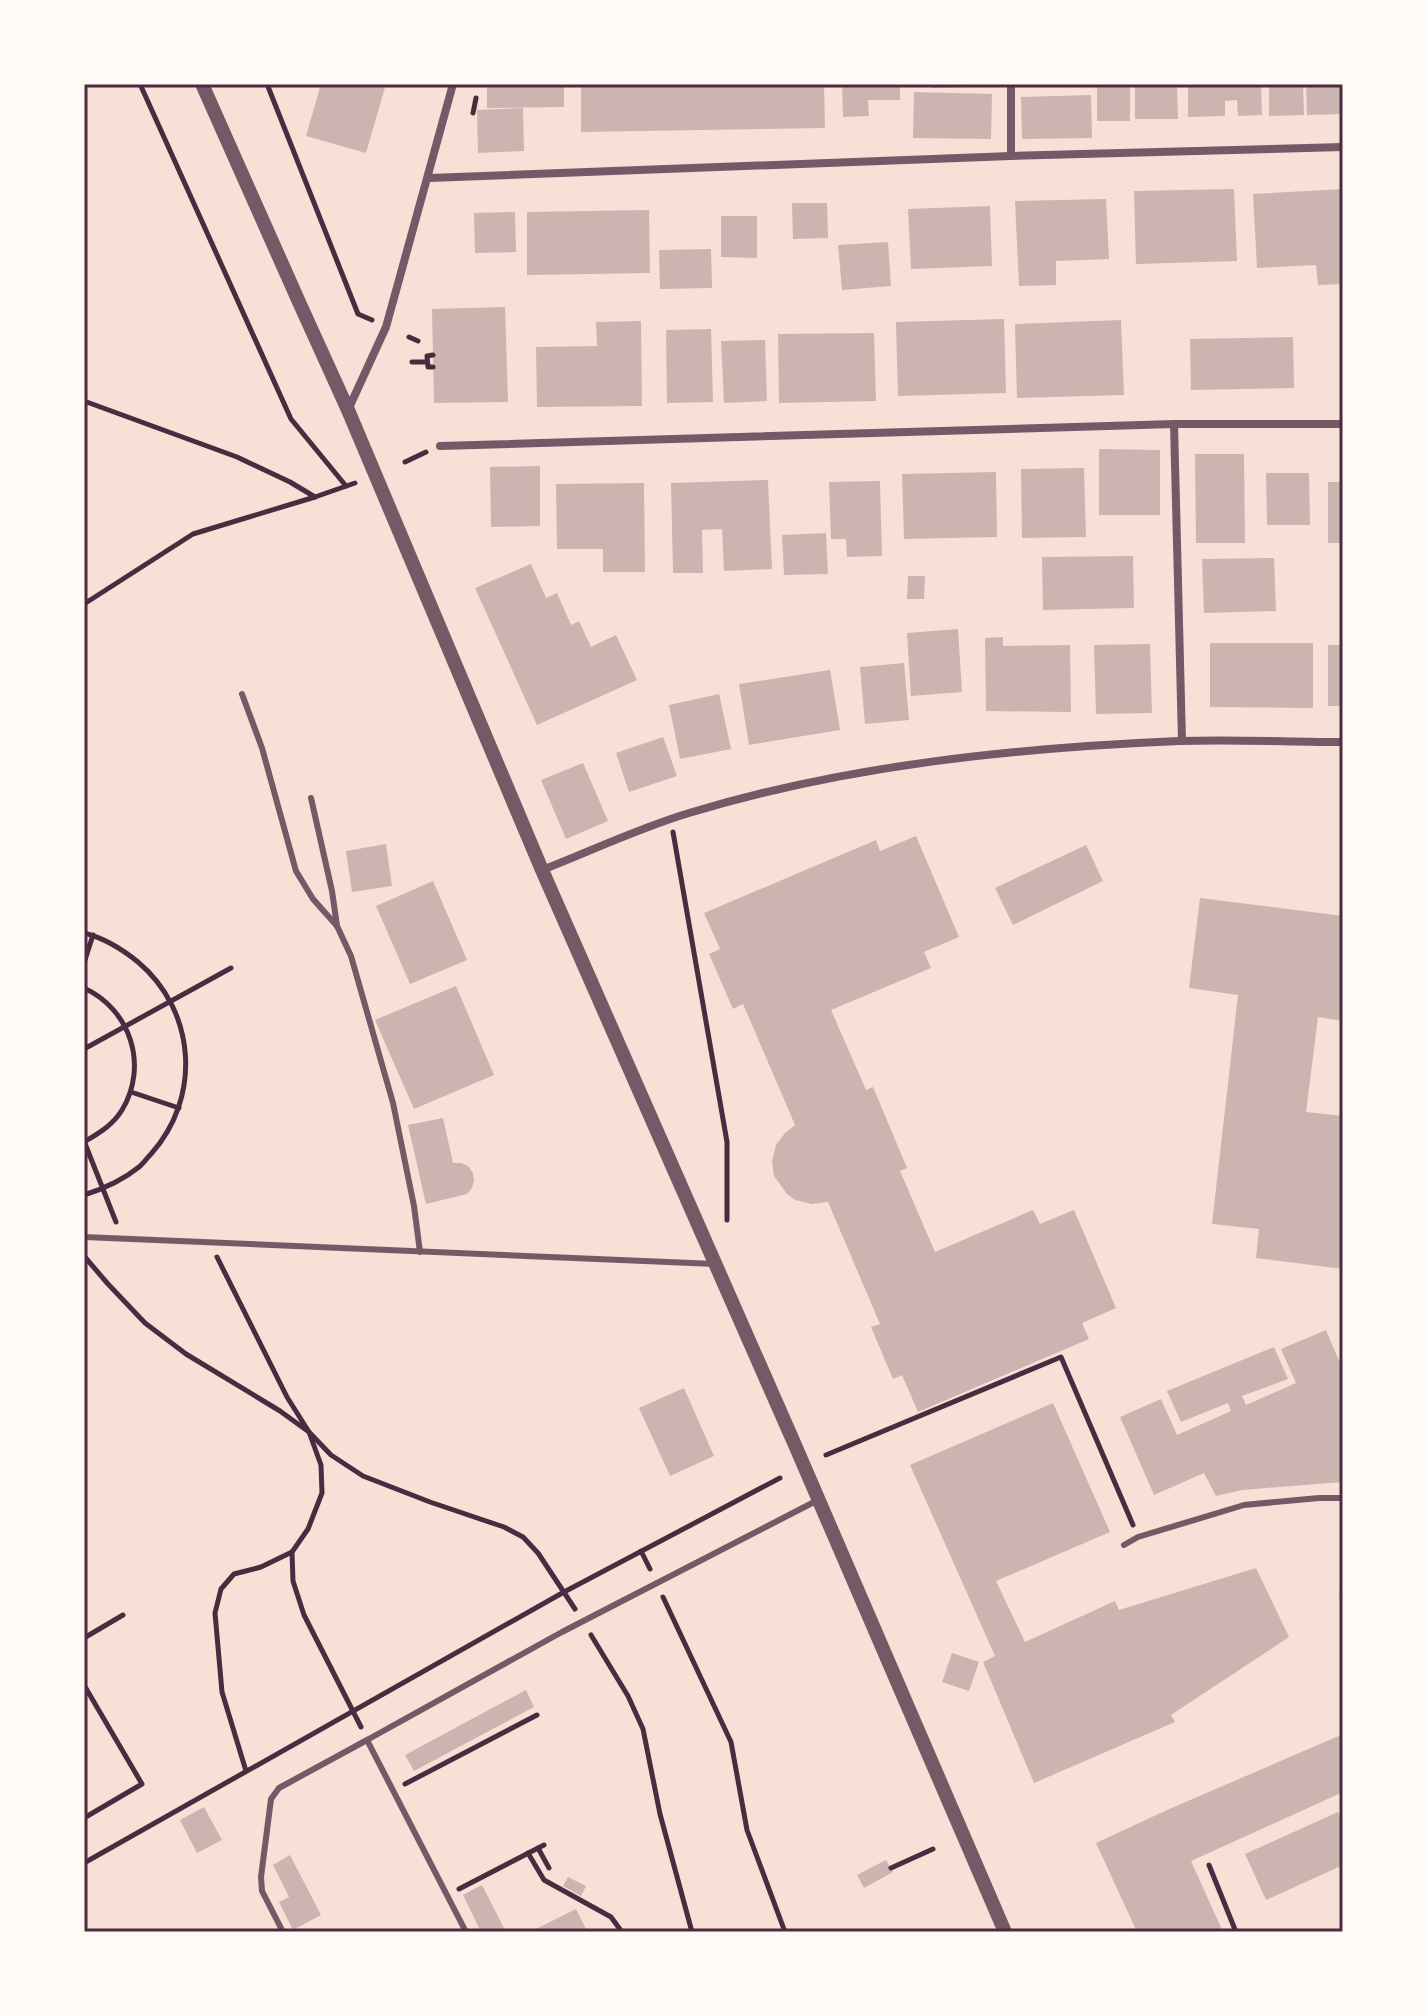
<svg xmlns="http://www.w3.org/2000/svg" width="1427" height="2016" font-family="'Open Sans',sans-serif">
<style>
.building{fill:#ccb4b1}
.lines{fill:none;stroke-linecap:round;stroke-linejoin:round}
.path{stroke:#4a2c40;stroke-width:5}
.service{stroke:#755966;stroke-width:6}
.minor{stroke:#755966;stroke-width:8}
.tertiary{stroke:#755966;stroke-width:14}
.neatline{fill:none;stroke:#4a2c40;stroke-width:3}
</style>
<rect width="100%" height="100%" fill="#f7e1d7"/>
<!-- building -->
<g class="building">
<polygon points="321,84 386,84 366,153 306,136"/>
<polygon points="487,84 564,84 564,107 487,108"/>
<polygon points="581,84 824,84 825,128 581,132"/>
<polygon points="842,84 900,84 900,100 868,100 869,116 843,117"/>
<polygon points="932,84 975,84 975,87 932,88"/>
<rect x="1038" y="84" width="23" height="3"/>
<rect x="1097" y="84" width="33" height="37"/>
<polygon points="1188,84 1261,84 1262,115 1238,116 1237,100 1225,101 1225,116 1188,117"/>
<polygon points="1269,84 1303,84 1304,115 1269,116"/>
<polygon points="1306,84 1343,84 1343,114 1307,115"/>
<polygon points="1135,85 1177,85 1178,119 1135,119"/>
<polygon points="914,92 992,94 991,139 913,138"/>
<polygon points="1091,95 1092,138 1022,139 1021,97"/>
<polygon points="523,108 524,151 478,153 477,110"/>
<polygon points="1234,189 1237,261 1136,264 1134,191"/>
<polygon points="1343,189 1343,284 1318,285 1316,265 1257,268 1253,194"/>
<polygon points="1106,199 1109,259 1056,261 1056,285 1019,286 1015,201"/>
<polygon points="792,203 827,203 828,238 793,239"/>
<polygon points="990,206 992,266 911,269 908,209"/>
<polygon points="649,210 650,273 527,275 527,212"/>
<polygon points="515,212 516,252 475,253 474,213"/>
<polygon points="721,216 757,216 757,258 721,257"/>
<polygon points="888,242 891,286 842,290 838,245"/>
<polygon points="711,249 712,288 660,289 659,250"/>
<polygon points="505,307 508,402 434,403 432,309"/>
<polygon points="1004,319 1006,393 898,396 896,322"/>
<polygon points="1121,320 1124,395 1017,398 1015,324"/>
<polygon points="641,321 642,406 537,407 536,347 597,346 596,322"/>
<polygon points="711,329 713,402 667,403 666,330"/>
<polygon points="874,333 876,401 779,403 778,334"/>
<polygon points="1293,337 1294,388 1191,390 1190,339"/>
<polygon points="765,340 767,401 724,403 721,341"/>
<polygon points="1099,449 1160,450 1160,515 1099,515"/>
<polygon points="1195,454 1244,454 1245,543 1196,543"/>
<polygon points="540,466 540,526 491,527 490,467"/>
<polygon points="1084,468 1086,537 1022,538 1021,469"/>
<polygon points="996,472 997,537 904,539 902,474"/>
<polygon points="1266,473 1309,473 1310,525 1267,525"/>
<polygon points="768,480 772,569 724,571 722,529 702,530 703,573 673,573 671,483"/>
<polygon points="880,481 882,556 847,557 846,539 831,539 829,482"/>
<rect x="1328" y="482" width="15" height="61"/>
<polygon points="644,483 645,572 603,572 603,549 557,549 556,484"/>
<polygon points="826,533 828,574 784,575 782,535"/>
<polygon points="1133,556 1134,608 1043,610 1042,557"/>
<polygon points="1274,558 1276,611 1204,613 1202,559"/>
<polygon points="531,564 546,598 557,593 571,625 579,621 591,647 616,635 637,680 537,725 475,588"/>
<polygon points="908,576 925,576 924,599 907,599"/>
<polygon points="958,629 962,692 911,696 907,633"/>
<polygon points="1003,637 1003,646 1070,645 1071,712 986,711 985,638"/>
<polygon points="1210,643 1313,643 1313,708 1210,707"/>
<polygon points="1150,644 1152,713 1096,714 1094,645"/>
<rect x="1328" y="645" width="15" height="61"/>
<polygon points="904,663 909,720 865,724 860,667"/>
<polygon points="830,670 840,730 749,745 739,684"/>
<polygon points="719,694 731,749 680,759 669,705"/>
<polygon points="663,737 677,776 629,792 616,753"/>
<polygon points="583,763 608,821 566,839 541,780"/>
<polygon points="916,836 959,937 924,952 931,968 831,1010 866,1090 873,1087 907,1168 900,1171 935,1252 1033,1210 1040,1224 1074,1210 1116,1308 1082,1323 1089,1339 918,1412 902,1375 893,1379 871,1327 880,1324 828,1202 812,1204 795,1200 787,1194 774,1176 772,1161 776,1145 785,1133 795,1125 743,1004 733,1009 709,954 720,949 704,913 876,840 880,851"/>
<polygon points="386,844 392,886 352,892 346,851"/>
<polygon points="1086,845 1103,881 1013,925 995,888"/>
<polygon points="433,881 467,960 410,984 376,906"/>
<polygon points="1200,898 1343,916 1343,1021 1318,1017 1306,1112 1343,1116 1343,1269 1256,1258 1259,1229 1212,1224 1238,995 1189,988"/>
<polygon points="456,986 494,1075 414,1109 375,1020"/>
<polygon points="443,1118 453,1163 461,1163 468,1166 473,1173 474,1180 472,1188 467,1194 426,1204 408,1125"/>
<polygon points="1326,1330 1343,1370 1343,1482 1242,1490 1216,1496 1204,1473 1154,1495 1120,1417 1161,1399 1177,1435 1231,1411 1228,1403 1181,1422 1167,1391 1274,1347 1288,1379 1242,1396 1246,1405 1296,1383 1281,1349"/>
<polygon points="684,1388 714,1456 670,1476 639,1408"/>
<polygon points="1053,1403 1110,1532 996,1581 1025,1642 1115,1601 1119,1610 1256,1568 1289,1637 1171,1715 1175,1722 1034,1783 983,1662 995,1656 910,1465"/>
<polygon points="1341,1577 1343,1577 1343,1598 1339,1597"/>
<polygon points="952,1653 979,1662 969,1691 942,1682"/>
<polygon points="526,1690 534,1707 414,1771 405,1755"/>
<polygon points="1341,1735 1343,1739 1343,1792 1191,1861 1223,1932 1137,1932 1096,1843 1167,1810"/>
<polygon points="204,1807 222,1840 197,1853 180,1820"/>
<polygon points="1338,1812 1343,1824 1343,1865 1266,1900 1245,1854"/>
<polygon points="290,1855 321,1915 293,1930 279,1902 289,1897 273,1865"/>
<polygon points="886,1860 893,1872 864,1888 857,1875"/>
<polygon points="568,1877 586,1886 581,1896 563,1886"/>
<polygon points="482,1885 506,1932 481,1932 463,1895"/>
<polygon points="576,1909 586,1929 580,1932 530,1932"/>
</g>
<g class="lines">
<!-- path -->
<g class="path">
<polyline points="140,84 291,419 346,486"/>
<polyline points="267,84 358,314 372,320"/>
<polyline points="473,113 476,98"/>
<polyline points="409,337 418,341"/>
<polyline points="433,355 427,356 428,367 433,367"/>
<polyline points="412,362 427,362"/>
<polyline points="84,401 237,457 290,482 315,497"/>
<polyline points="405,462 426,452"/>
<polyline points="84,604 193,534 315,497 355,483"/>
<polyline points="673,832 727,1142 727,1220"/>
<path d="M 84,933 C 104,938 122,949 138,962 C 196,1011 202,1097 151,1154 C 147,1158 143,1164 139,1167 C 123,1180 103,1189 84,1195"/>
<polyline points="84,963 93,935"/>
<path d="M 84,988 C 130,1009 149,1065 122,1110 C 113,1125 99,1133 84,1142"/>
<polyline points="84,1049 231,968"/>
<polyline points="131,1092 179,1108"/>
<polyline points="84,1141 116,1222"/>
<polyline points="84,1256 108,1284 145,1323 186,1354 280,1411 309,1432 331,1455 363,1476 430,1502 504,1527 523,1537 538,1553 575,1609"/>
<polyline points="217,1257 287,1397 309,1432 321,1465 322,1493 308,1529 292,1552 293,1581 304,1615 361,1727"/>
<polyline points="826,1455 1061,1357 1133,1525"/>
<polyline points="641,1551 650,1569"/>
<polyline points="663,1597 731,1742 747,1830 785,1932"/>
<polyline points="591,1635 628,1696 643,1729 660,1814 692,1932"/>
<polyline points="84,1638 123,1615"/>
<polyline points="84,1685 142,1784 84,1818"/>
<polyline points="246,1771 222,1692 215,1613 221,1589 234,1574 261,1567 292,1552"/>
<polyline points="405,1784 537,1715"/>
<polyline points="538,1848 549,1868"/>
<polyline points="528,1853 544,1880 611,1917 622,1932"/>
<polyline points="84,1863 564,1592 780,1478"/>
<polyline points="1209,1865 1236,1932"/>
<polyline points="891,1868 933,1849"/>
<polyline points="459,1889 544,1845"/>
</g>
<!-- service -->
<g class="service">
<polyline points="242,694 262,748 296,871 313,899 337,926 351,956 393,1103 414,1206 420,1252"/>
<polyline points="311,798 332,891 337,926"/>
<polyline points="84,1237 715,1264"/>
<polyline points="1124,1545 1138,1537 1244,1505 1319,1498 1343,1498"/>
<polyline points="367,1740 562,1632 818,1500"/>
<polyline points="283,1932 262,1891 261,1877 271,1799 279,1788 367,1740 466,1932"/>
</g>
<!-- minor -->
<g class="minor">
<polyline points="1011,84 1011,156"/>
<polyline points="429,178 1011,156 1343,147"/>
<polyline points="348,410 386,327 453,84"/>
<polyline points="1174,424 1182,741"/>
<polyline points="440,446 1174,424 1343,424"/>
<path d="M 542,870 C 591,851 639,828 689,813 C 848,765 1014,748 1179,741 C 1234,739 1289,742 1343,742"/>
</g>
<!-- tertiary -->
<polyline class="tertiary" points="202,84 299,302 348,410 542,870 795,1445 1005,1932"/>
</g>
<!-- border -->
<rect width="1427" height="2016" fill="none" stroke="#fffaf5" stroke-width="172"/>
<rect x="86" y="86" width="1255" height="1844" class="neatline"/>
</svg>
